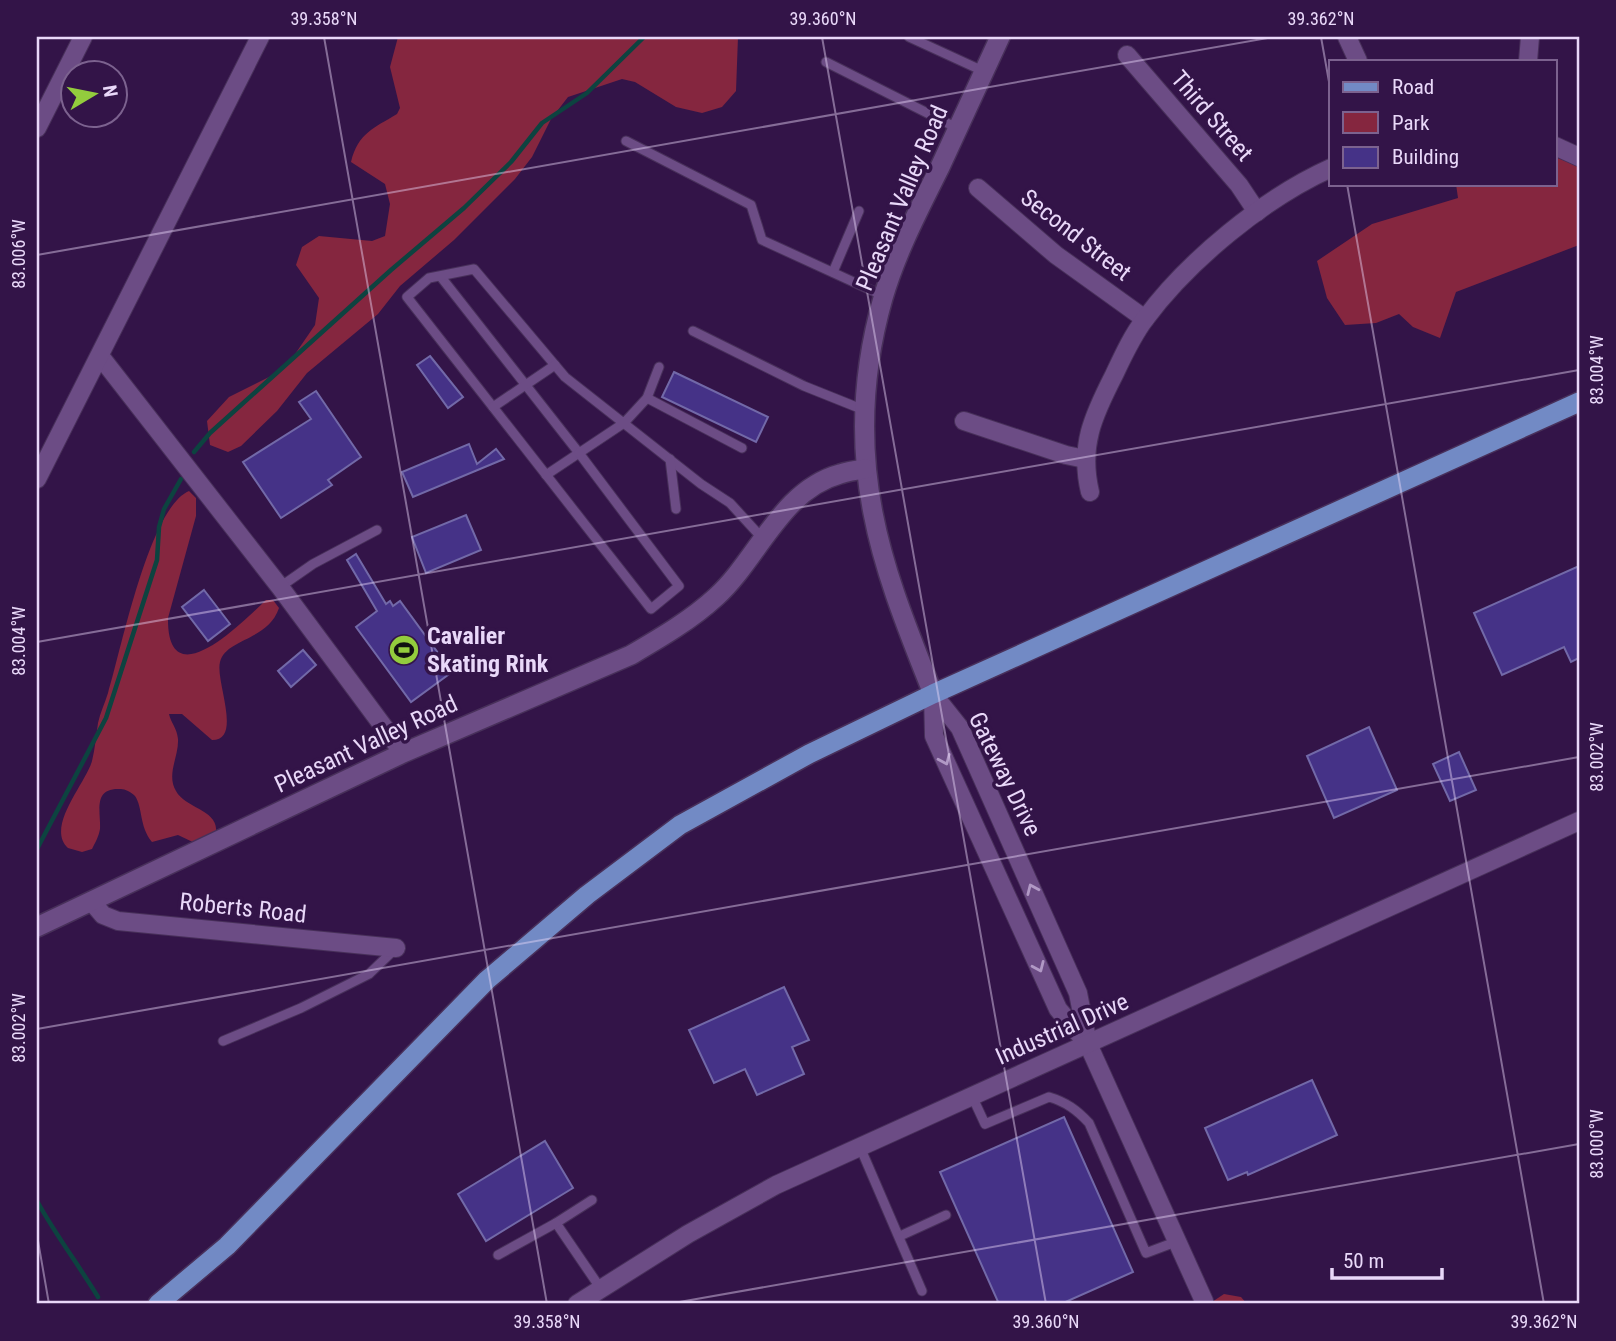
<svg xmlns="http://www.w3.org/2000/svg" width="1616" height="1341" font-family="'Roboto Condensed',sans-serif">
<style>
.green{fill:#85263f}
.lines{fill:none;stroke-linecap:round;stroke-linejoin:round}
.stream{stroke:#0d4340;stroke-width:4.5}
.building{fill:#453287;stroke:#7269a8;stroke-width:2}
.service-casing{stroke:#48305a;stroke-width:11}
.minor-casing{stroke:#48305a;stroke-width:20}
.tertiary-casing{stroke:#48305a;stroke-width:22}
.primary-casing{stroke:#48305a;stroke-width:22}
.service{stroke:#6c4c85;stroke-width:9}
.minor{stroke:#6c4c85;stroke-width:18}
.tertiary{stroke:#6c4c85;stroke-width:19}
.primary{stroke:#728ac5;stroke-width:19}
.oneway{stroke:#b199c5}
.ticks{fill:none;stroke:#e9d8f9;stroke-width:2;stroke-opacity:0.45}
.labels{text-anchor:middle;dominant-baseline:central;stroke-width:7;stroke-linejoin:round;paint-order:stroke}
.street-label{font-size:24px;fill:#e9d8f9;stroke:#331448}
.poi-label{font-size:24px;font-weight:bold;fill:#e9d8f9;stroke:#331448;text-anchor:start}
.neatline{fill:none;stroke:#e9d8f9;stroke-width:2.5}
.ticks-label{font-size:18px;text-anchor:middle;fill:#e9d8f9}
</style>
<rect width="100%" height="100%" fill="#331448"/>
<!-- green -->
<g class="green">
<path d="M 398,37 L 738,37 L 736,91 L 722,107 L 702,113 L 676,107 L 635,82 L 622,79 L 568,97 L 551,119 L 532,157 L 515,179 L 454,240 L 400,286 L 378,314 L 307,373 L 277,411 L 241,446 L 228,452 L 210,445 L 207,421 L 229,397 L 271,376 L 291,360 L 315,325 L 319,298 L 296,265 L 302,247 L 319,236 L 372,241 L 385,236 L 390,204 L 385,184 L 351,162 C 358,133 374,128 397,114 L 400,108 L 390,67 Z"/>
<polygon points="1555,157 1579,166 1579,245 1456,292 1440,338 1413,327 1399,314 1376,323 1345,325 1327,298 1317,261 1372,224 1458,198 1456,184 1555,184"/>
<path d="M 189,491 L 196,498 L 196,516 L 168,618 C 167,699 242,623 266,600 L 273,600 L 279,608 C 268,641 226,638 220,662 C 215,681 243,740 212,740 L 182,714 L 169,714 C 171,723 177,728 178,739 C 179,757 166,774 176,791 C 185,808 218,810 216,831 L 206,840 L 197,844 L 178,835 L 152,842 C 139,826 143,808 135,796 C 131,792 125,789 121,789 C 92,787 101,812 100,829 C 99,836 95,843 92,849 L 82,852 L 68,848 C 45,827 86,783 92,761 C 95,749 96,736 98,723 C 100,713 105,703 108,693 C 121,651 149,508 189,491 Z"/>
<polygon points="1224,1294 1241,1297 1247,1304 1209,1304"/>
</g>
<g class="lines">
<!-- stream -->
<g class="stream">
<polyline points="194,452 210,433 391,270 464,208 511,162 542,123 587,93 644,37"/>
<polyline points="37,849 106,718 157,560 159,527 164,509 181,479"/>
<path d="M 37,1201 C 55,1234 78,1264 98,1297"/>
</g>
</g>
<!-- building -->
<g class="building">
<polygon points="430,356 463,397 448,408 417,365"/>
<polygon points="674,372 768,417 756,442 662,397"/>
<polygon points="316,391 361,457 328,480 332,485 281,518 243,462 311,419 299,402"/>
<polygon points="469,444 477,464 496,449 504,459 413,497 402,472"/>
<polygon points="466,515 481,550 426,573 412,537"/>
<polygon points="356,554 386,604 390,601 393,606 400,601 452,672 411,702 356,627 377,611 347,560"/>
<polygon points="1579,566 1579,658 1571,662 1564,647 1502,675 1474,613"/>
<polygon points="204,590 230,624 208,641 182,607"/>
<polygon points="303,650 316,665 291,687 278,671"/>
<polygon points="1369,727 1397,790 1334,818 1307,756"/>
<polygon points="1459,752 1476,790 1450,801 1433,764"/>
<polygon points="784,987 809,1040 792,1047 804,1074 757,1095 745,1069 714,1083 689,1030"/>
<polygon points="1312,1080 1337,1135 1248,1175 1247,1172 1228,1180 1205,1128"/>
<polygon points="1064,1117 1133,1272 1061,1304 999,1304 940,1172"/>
<polygon points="545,1141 573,1188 486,1241 458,1194"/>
</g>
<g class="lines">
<!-- service casing -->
<g class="service-casing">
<g id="service">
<polyline points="909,37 983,71"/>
<polyline points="826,62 957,128"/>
<polyline points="626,141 751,205 762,240 884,296"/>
<polyline points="833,272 859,211"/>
<polyline points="441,277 579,453 546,475"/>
<polyline points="693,331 804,386 864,410"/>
<polyline points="659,367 647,398 624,423 579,453 679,586 651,609 407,297 429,278 474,269 565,377 701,484 730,503 763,539"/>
<polyline points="647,398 742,448"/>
<polyline points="493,407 555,365"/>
<polyline points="670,459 676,509"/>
<polyline points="280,587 313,564 377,530"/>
<polyline points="223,1041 301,1008 369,974 395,949"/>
<path d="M 972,1096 L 985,1124 L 1049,1097 C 1066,1102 1077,1110 1089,1123 L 1146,1253 L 1178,1241"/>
<polyline points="860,1147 922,1291"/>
<polyline points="592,1200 556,1223 601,1289"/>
<polyline points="900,1236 946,1215"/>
<polyline points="498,1255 556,1223"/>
</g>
</g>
<!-- minor casing -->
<g class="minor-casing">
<g id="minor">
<polyline points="1347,37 1358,61"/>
<polyline points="1127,55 1239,185 1257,212"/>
<polyline points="1528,61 1530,37"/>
<polyline points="37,128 83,37"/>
<polyline points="1555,146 1579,157"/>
<polyline points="978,188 1056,255 1145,319"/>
<polyline points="100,356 280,587 403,753"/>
<polyline points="964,421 1066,455 1085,459"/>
<polyline points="37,479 260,37"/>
<path d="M 1090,492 C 1079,446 1093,416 1114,375 C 1123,356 1132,336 1145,319 C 1188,261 1264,198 1331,168"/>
<polyline points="933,694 960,728 1078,993 1088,1044 1204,1301"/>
<polyline points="933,694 934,736 1058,1009 1085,1041"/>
<polyline points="92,902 103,915 118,921 396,948"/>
<polyline points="577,1304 688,1234 776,1185 1579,821"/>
</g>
</g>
<!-- tertiary casing -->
<g class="tertiary-casing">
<g id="tertiary">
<path d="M 933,694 C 910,635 885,576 873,513 C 859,442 863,368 883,298 C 896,253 919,209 940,167 C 960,123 980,80 1000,37"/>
<path d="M 37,927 L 403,753 L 631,655 C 660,638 691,620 716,597 C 758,559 781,490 840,474 C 849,471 858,470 866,469"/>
</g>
</g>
<!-- primary casing -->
<g class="primary-casing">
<polyline id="primary" points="158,1304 227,1246 487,980 587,895 680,825 809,754 933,694 1579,402"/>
</g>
<!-- service -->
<use href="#service" class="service"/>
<!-- minor -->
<use href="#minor" class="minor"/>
<!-- tertiary -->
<use href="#tertiary" class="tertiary"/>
<!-- primary -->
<use href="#primary" class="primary"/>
</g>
<!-- one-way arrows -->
<defs><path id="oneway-chevron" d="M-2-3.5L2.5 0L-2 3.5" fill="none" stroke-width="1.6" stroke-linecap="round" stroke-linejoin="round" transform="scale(1.75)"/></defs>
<g class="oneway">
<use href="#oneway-chevron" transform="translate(945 760) rotate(66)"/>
<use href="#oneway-chevron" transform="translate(1032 889) rotate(-114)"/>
<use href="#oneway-chevron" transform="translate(1039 967) rotate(66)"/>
</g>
<!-- ticks -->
<path class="ticks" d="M 324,37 L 547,1304M 822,37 L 1046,1304M 1321,37 L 1331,93M 1347,184 L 1544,1304M 37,255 L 1273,37M 37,642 L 1579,370M 37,1029 L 1579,757M 37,1235 L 49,1304M 668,1304 L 1579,1144"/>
<!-- icons -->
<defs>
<g id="stadium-disc" transform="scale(1.575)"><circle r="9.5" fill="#93cc3d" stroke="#331448"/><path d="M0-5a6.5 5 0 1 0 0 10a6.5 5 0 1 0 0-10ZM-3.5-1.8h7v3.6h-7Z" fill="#111"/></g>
</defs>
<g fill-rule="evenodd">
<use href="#stadium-disc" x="404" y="650"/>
</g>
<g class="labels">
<!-- street labels -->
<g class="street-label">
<text transform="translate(1212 116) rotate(49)">Third Street</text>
<text transform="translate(902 198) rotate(-67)">Pleasant Valley Road</text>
<text transform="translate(1076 235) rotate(38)">Second Street</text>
<text transform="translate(366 744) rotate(-25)">Pleasant Valley Road</text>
<text transform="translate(1005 774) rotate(64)">Gateway Drive</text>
<text transform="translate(243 908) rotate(6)">Roberts Road</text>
<text transform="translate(1062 1029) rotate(-24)">Industrial Drive</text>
</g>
<!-- poi labels -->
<g class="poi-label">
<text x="427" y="636">Cavalier<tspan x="427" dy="28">Skating Rink</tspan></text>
</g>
</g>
<!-- border -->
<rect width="1616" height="1341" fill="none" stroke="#331448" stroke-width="77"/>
<!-- legend -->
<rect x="1329" y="60" width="228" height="126" fill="#331448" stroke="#7c628f" stroke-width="2"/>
<rect x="1343" y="82" width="35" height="10" fill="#728ac5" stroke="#7c628f" stroke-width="2"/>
<text x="1392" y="94" font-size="21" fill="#e9d8f9">Road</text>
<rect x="1343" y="112" width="35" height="21" fill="#85263f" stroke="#7c628f" stroke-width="2"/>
<text x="1392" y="130" font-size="21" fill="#e9d8f9">Park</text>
<rect x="1343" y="147" width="35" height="21" fill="#453287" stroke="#7c628f" stroke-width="2"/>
<text x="1392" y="164" font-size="21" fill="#e9d8f9">Building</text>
<!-- north arrow -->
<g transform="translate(94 94) rotate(80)"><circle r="33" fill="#331448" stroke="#7c628f" stroke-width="2"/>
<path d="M0-5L12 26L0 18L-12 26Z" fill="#93cc3d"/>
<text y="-10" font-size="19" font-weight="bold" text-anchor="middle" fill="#e9d8f9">N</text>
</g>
<!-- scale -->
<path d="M1332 1268v10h110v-10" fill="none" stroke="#e9d8f9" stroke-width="3.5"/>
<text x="1343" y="1268" font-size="21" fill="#e9d8f9" stroke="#331448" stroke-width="5" paint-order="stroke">50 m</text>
<rect x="38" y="38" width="1540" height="1264" class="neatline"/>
<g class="ticks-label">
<text x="324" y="25">39.358°N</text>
<text x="823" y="25">39.360°N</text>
<text x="1321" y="25">39.362°N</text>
<text transform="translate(19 254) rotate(-90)" y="6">83.006°W</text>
<text transform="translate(1597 370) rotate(-90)" y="6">83.004°W</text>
<text transform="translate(19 641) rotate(-90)" y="6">83.004°W</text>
<text transform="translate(1597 757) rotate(-90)" y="6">83.002°W</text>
<text transform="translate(19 1028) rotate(-90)" y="6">83.002°W</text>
<text transform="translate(1597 1144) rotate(-90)" y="6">83.000°W</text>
<text x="547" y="1328">39.358°N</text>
<text x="1046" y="1328">39.360°N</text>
<text x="1544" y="1328">39.362°N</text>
</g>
</svg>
